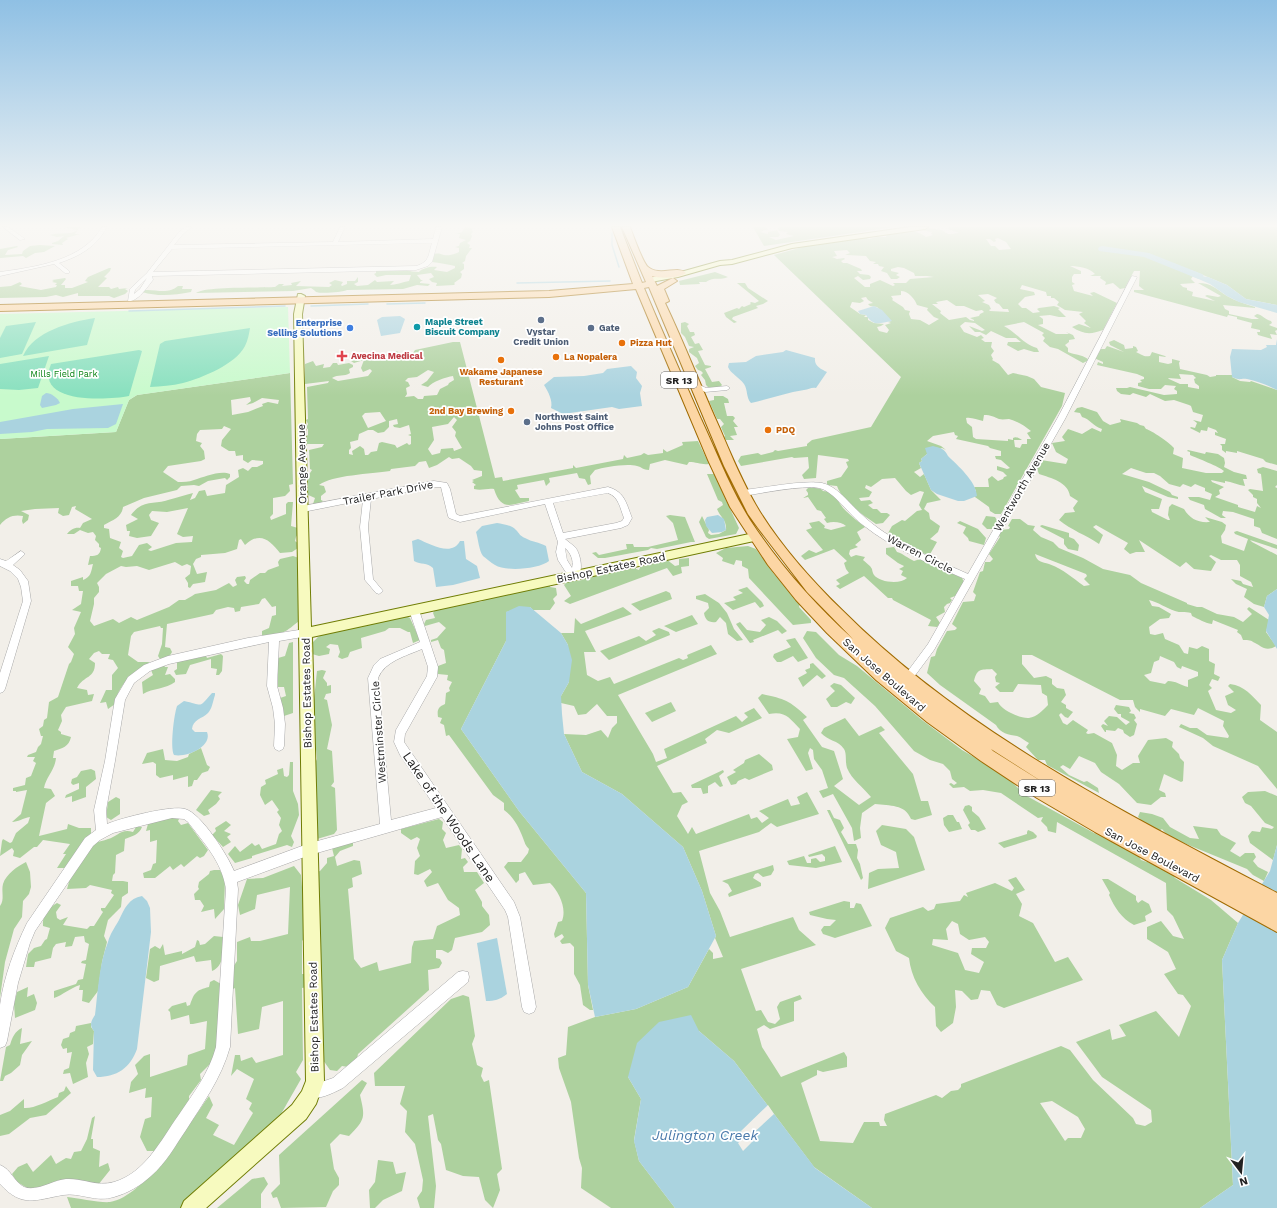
<svg xmlns="http://www.w3.org/2000/svg" width="1277" height="1208" font-family="'Work Sans',sans-serif">
<style>
.forest{fill:#add19e;fill-rule:evenodd}
.park{fill:#c8facc}
.pitch{fill:#88e0be}
.water{fill:#aad3df}
.pier{fill:#f2efe9}
.lines{fill:none;stroke-linecap:round;stroke-linejoin:round}
.stream{stroke:#aad3df;stroke-width:1.5}
.river{fill:#aad3df;fill-rule:evenodd}
.street-casing{stroke:#a9a9a9;stroke-width:1}
.secondary-casing{stroke:#707d05;stroke-width:2}
.primary-casing{stroke:#a06b00;stroke-width:2}
.street{fill:#fff;fill-rule:evenodd}
.secondary{fill:#f7fabf;fill-rule:evenodd}
.primary{fill:#fcd6a4;fill-rule:evenodd}
.service-dot{fill:#5c6f8a;stroke:#fff;stroke-width:1.5}
.culture-dot{fill:#0f9aa8;stroke:#fff;stroke-width:1.5}
.shop-dot{fill:#3f7fe0;stroke:#fff;stroke-width:1.5}
.food-dot{fill:#e8710a;stroke:#fff;stroke-width:1.5}
.health-dot{fill:#e0444e;stroke:#fff;stroke-width:1.5}
.labels{text-anchor:middle;dominant-baseline:central;stroke-width:3.5;stroke-linejoin:round;paint-order:stroke}
.far-culture-label{font-size:9px;font-weight:bold;fill:#0d838f;stroke:#fff;text-anchor:start}
.far-shop-label{font-size:9px;font-weight:bold;fill:#366cbe;stroke:#fff;text-anchor:end}
.far-service-label{font-size:9px;font-weight:bold;fill:#4e5e75;stroke:#fff;text-anchor:start}
.far-food-label{font-size:9px;font-weight:bold;fill:#c56008;stroke:#fff;text-anchor:start}
.far-health-label{font-size:9px;font-weight:bold;fill:#be3a42;stroke:#fff;text-anchor:start}
.far-park-label{font-size:9px;fill:#0c8416;stroke:#fff}
.shield{fill:#fff;stroke:#646464;stroke-width:1}
.shield-label{font-size:10px;font-weight:bold;fill:#222}
.street-label{font-size:11px;fill:#222;stroke:#fff}
.near-street-label{font-size:13px;fill:#222;stroke:#fff}
.near-water-label{font-size:14px;font-style:italic;fill:#4a7aab;stroke:#fff}
</style>
<rect width="100%" height="100%" fill="#f2efe9"/>
<!-- forest -->
<g class="forest">
<path d="M 64,227 L 83,227 L 79,228 L 75,234 L 80,234 L 66,238 L 68,239 L 62,243 L 63,245 L 52,244 L 52,243 L 58,241 L 64,236 L 57,237 L 50,235 C 58,232 73,235 77,230 Z"/>
<path d="M 465,227 L 473,228 L 472,230 L 473,232 L 471,234 L 472,236 L 470,241 L 467,243 L 470,245 L 469,248 L 472,248 L 466,256 L 465,261 L 462,263 L 464,264 L 464,269 L 460,272 L 462,274 L 461,278 L 454,283 L 455,284 L 454,285 L 436,286 L 437,283 L 432,282 L 429,279 L 434,277 L 431,273 L 417,275 L 421,280 L 423,280 L 420,282 L 420,283 L 430,284 L 428,286 L 417,285 L 403,289 L 347,290 C 344,292 321,294 316,292 C 315,291 313,289 311,288 L 293,291 L 196,293 C 204,286 261,288 275,287 L 279,284 L 284,284 L 282,286 L 292,285 L 291,283 L 301,281 L 296,286 L 329,287 L 332,285 L 329,283 L 335,280 L 343,282 L 341,285 L 342,286 L 347,284 L 347,281 L 355,281 L 358,277 L 358,282 L 354,284 L 357,286 L 368,285 L 375,280 L 377,282 L 394,281 L 390,285 C 395,285 403,282 409,281 L 411,275 L 386,275 L 377,277 L 374,274 L 376,273 L 376,270 C 384,270 398,269 406,270 C 410,271 414,272 419,272 C 422,268 432,266 437,267 L 434,270 L 447,272 L 455,268 L 455,266 C 447,264 440,263 432,262 L 434,254 C 439,253 440,254 444,255 C 449,256 455,254 459,252 L 459,248 L 455,247 L 459,246 L 460,243 L 466,240 L 459,238 L 460,234 L 456,234 L 462,232 Z"/>
<polygon points="753,227 765,227 768,229 760,232 768,234 768,232 777,230 780,235 778,237 769,237 776,240 794,236 786,234 788,232 779,231 778,228 780,227 894,227 764,246"/>
<path d="M 949,227 L 1277,227 L 1277,305 L 1246,299 L 1227,285 L 1191,270 L 1188,274 L 1193,276 L 1191,279 L 1195,283 L 1180,284 L 1183,287 L 1187,288 L 1187,290 L 1193,292 L 1192,296 L 1215,301 L 1205,296 L 1207,295 L 1218,297 L 1221,296 L 1198,283 C 1212,283 1216,289 1227,296 C 1236,301 1245,304 1255,307 L 1255,308 L 1223,305 L 1225,309 L 1229,311 L 1229,314 L 1252,319 L 1259,319 L 1254,316 L 1257,314 C 1263,315 1264,319 1271,321 L 1272,323 L 1269,325 L 1277,328 L 1277,330 L 1275,331 L 1277,335 L 1270,334 L 1272,339 L 1258,335 L 1257,332 L 1260,332 L 1260,330 L 1251,328 L 1252,323 L 1237,319 L 1237,317 L 1228,315 L 1227,317 L 1134,292 L 1134,290 L 1144,290 L 1139,286 L 1140,271 L 1134,271 L 1125,288 L 1120,289 L 1113,283 L 1105,285 L 1106,282 L 1100,278 L 1101,276 L 1090,276 L 1095,274 C 1090,268 1078,266 1070,266 L 1081,271 L 1081,274 L 1074,274 L 1072,277 L 1072,282 L 1075,284 L 1072,285 L 1074,291 L 1093,296 L 1090,293 L 1094,292 L 1117,303 L 1103,330 C 1090,335 1083,334 1072,327 L 1079,324 L 1091,328 L 1084,323 L 1086,321 L 1079,314 L 1083,312 L 1065,310 L 1057,305 L 1059,302 L 1054,298 L 1051,298 L 1051,296 L 1047,296 L 1046,292 L 1022,285 L 1020,289 L 1034,292 L 1035,295 L 1025,297 L 1018,304 L 1022,308 L 1026,308 L 1033,313 L 1040,312 L 1037,309 L 1039,308 L 1054,306 L 1060,308 L 1058,309 L 1066,317 L 1059,317 L 1050,315 L 1039,316 L 1043,319 L 1043,324 L 1038,325 L 1056,334 L 1069,334 L 1066,332 L 1073,335 L 1075,339 L 1069,340 L 1069,342 L 1065,345 L 1068,348 L 1068,352 C 1075,355 1081,354 1088,359 L 1087,361 L 1083,363 L 1058,349 L 1050,347 L 1043,341 L 1045,338 L 1042,335 L 1044,333 L 1024,322 L 1004,326 C 1016,332 1024,345 1037,348 L 1039,352 L 1034,352 L 1024,349 L 1018,351 L 1007,345 L 1008,342 L 1021,342 L 1016,338 L 1006,338 L 991,331 L 986,335 L 980,332 L 975,332 L 969,326 L 982,331 L 985,330 L 975,323 L 965,322 L 960,326 L 964,332 L 977,337 L 981,335 L 984,338 L 981,339 L 985,342 L 992,342 L 991,347 L 994,351 L 991,355 L 993,359 L 992,360 L 999,364 L 1008,375 L 1013,373 L 1027,376 L 1034,379 L 1041,387 L 1065,393 L 1062,406 L 1001,514 L 995,514 L 990,511 L 989,507 L 975,497 L 976,491 L 974,487 L 989,487 L 988,479 L 992,476 L 998,481 L 1003,479 L 1004,477 L 1007,476 L 1003,472 L 997,470 L 997,466 L 1007,469 L 1010,468 L 1001,460 L 996,459 L 995,456 L 1001,456 L 1001,451 L 990,448 L 988,446 L 956,439 L 958,436 L 955,435 L 954,432 L 933,436 L 927,441 L 941,446 L 946,450 L 942,448 L 927,454 L 921,459 L 922,461 L 919,463 L 921,468 L 914,472 L 920,477 L 924,474 L 931,490 L 941,500 L 927,503 L 924,509 L 929,513 L 930,519 L 940,526 L 938,532 L 930,539 L 937,542 L 929,556 L 887,535 L 892,526 L 902,520 L 905,521 L 917,511 L 922,510 L 919,505 L 924,492 L 920,491 L 911,495 L 906,491 L 895,478 L 882,479 L 871,487 L 866,485 L 865,488 L 872,492 L 869,497 L 859,498 L 861,501 L 870,500 L 873,503 L 868,505 L 873,509 L 877,509 L 881,513 L 887,513 L 890,515 L 883,523 L 876,524 C 862,514 843,503 837,486 L 827,485 L 827,481 L 841,477 L 848,467 L 846,462 L 849,461 L 848,459 L 818,455 L 816,478 L 804,479 L 802,475 L 809,468 L 808,457 L 794,458 L 792,457 L 741,466 L 738,461 L 741,456 L 758,453 L 761,455 L 773,452 L 775,450 L 778,451 L 807,446 L 807,444 L 812,440 L 871,427 L 901,377 L 774,255 L 803,247 L 806,247 L 807,246 L 819,245 C 825,239 840,241 849,241 L 848,239 L 864,237 L 869,239 L 877,237 L 886,237 L 887,235 L 896,233 L 901,234 L 899,232 C 910,230 918,231 926,237 L 933,235 L 931,234 L 932,232 L 921,230 L 921,229 L 928,228 L 942,230 C 950,236 949,234 959,233 L 948,229 ZM 998,238 L 1006,242 L 1011,249 L 999,250 L 995,246 L 991,246 L 986,239 L 990,239 L 994,242 L 996,241 L 995,239 ZM 847,250 L 850,253 L 845,255 L 847,255 L 866,256 L 870,261 L 876,262 L 873,264 L 878,264 L 879,266 L 884,267 L 881,271 L 887,273 L 891,279 L 897,279 L 900,277 L 896,275 L 899,273 L 891,271 L 891,269 L 898,267 L 904,268 L 914,273 L 915,276 L 927,276 L 934,277 L 910,279 L 906,283 L 893,283 L 895,285 L 893,286 L 880,280 L 870,284 L 870,287 L 865,287 L 854,278 L 858,276 L 863,280 L 870,279 L 871,277 L 869,275 L 860,274 L 857,271 L 862,271 L 861,269 L 847,263 L 843,263 L 841,261 L 845,259 L 844,258 L 837,259 L 832,257 L 837,256 L 834,251 ZM 901,291 C 908,291 915,299 917,305 L 928,308 L 927,310 L 934,317 L 939,319 L 929,325 L 920,320 L 911,319 L 909,314 L 910,311 L 905,310 L 903,307 L 892,300 L 893,299 L 891,296 L 901,295 ZM 988,294 L 997,298 L 994,300 L 996,303 L 999,304 L 1003,309 L 1008,309 L 1009,312 L 990,311 L 989,310 L 991,309 L 989,305 L 982,302 L 985,301 L 978,295 ZM 866,297 L 868,300 L 873,303 L 868,304 L 870,306 L 877,307 L 891,321 L 888,322 L 891,323 L 885,325 L 889,330 L 887,333 L 879,331 L 877,327 L 881,326 L 884,324 L 874,323 L 868,320 L 868,317 L 864,317 L 866,315 L 860,314 L 850,307 L 852,302 L 860,303 L 864,301 L 861,298 ZM 947,300 L 956,306 L 964,306 L 976,311 L 982,310 L 984,312 L 980,314 L 979,316 L 970,318 L 974,320 L 974,321 L 970,320 L 966,317 L 949,320 L 940,313 L 941,311 L 932,304 L 938,304 L 936,302 ZM 984,415 C 991,415 994,417 999,419 C 1003,420 1006,419 1009,419 C 1017,421 1025,426 1031,431 L 1027,433 L 1031,439 L 1027,439 L 1027,444 L 1022,444 L 1020,448 L 1015,447 L 1014,440 L 1022,440 C 1019,438 1016,436 1013,438 L 1013,440 L 1008,439 L 1008,441 L 976,439 L 973,437 L 972,427 L 967,423 L 966,418 C 972,417 977,420 983,421 Z"/>
<polygon points="40,245 55,246 44,252 35,253 26,258 23,256 0,258 0,249 17,246 18,247 8,250 5,255 22,254 23,251 30,246"/>
<polygon points="109,268 111,268 110,271 104,277 107,278 98,287 109,287 111,289 118,287 119,289 128,288 125,289 128,291 125,294 114,298 109,296 78,296 78,293 63,297 56,295 46,297 0,298 0,287 11,286 20,282 22,284 19,286 41,290 56,287 57,285 55,285 57,283 52,282 54,281 52,280 65,278 66,279 61,285 65,285 65,288 72,288 88,282 85,281 88,277"/>
<path d="M 715,272 L 728,277 C 718,281 715,276 706,282 L 699,282 L 700,284 L 680,285 L 679,281 Z"/>
<polygon points="737,283 745,283 748,288 768,301 763,304 756,306 758,308 733,317 732,319 737,322 734,323 726,317 724,313 737,308 739,309 742,306 744,307 751,304 750,303 751,302 755,303 759,301"/>
<path d="M 178,286 L 183,286 L 182,289 L 192,289 L 191,292 C 174,295 159,297 142,292 L 145,290 C 155,289 168,295 178,286 Z"/>
<polygon points="685,322 689,324 687,326 690,332 694,332 695,335 691,337 695,344 699,343 703,350 698,351 705,365 711,366 711,367 705,369 712,382 719,381 722,385 720,387 709,388 706,385 705,380 701,375 703,373 701,371 698,370 695,366 699,363 697,358 689,352 689,349 694,347 689,346 685,337 681,333 681,323"/>
<path d="M 1114,340 L 1124,345 L 1125,349 L 1133,348 L 1133,346 L 1136,347 L 1138,351 L 1136,352 C 1143,355 1143,357 1150,356 L 1152,352 L 1165,356 L 1166,357 L 1159,356 L 1159,362 L 1168,364 L 1172,363 L 1172,359 L 1180,361 L 1179,363 L 1180,369 L 1207,375 L 1210,377 L 1216,376 L 1216,375 L 1232,375 L 1232,377 L 1240,381 L 1250,382 L 1251,381 L 1277,390 L 1277,465 L 1266,462 L 1263,459 L 1237,451 L 1237,453 L 1226,451 L 1226,453 L 1222,450 L 1222,446 L 1220,444 L 1225,444 L 1226,439 L 1215,435 L 1215,432 L 1218,433 L 1216,430 L 1208,427 L 1207,431 L 1201,430 L 1200,433 L 1190,428 L 1191,427 L 1195,428 L 1197,423 L 1193,420 L 1201,422 L 1203,415 L 1193,412 L 1191,406 L 1189,405 L 1174,400 L 1165,401 L 1150,394 L 1146,397 L 1133,393 L 1130,395 L 1121,394 L 1117,391 L 1116,388 L 1127,388 L 1130,387 L 1164,395 L 1177,394 L 1177,391 L 1174,389 L 1176,386 L 1165,385 L 1161,389 L 1149,389 L 1138,386 L 1138,383 L 1142,382 L 1140,380 L 1144,379 L 1144,377 L 1137,374 L 1097,365 L 1098,362 L 1103,364 L 1103,362 L 1094,358 L 1101,349 L 1105,349 L 1107,346 L 1124,352 L 1110,345 L 1109,342 ZM 1179,374 L 1193,375 L 1196,378 L 1194,379 L 1195,383 L 1199,386 L 1199,389 L 1188,387 L 1188,384 L 1180,384 L 1169,379 L 1168,378 L 1181,379 Z"/>
<path d="M 453,342 L 460,342 L 495,478 L 502,477 L 503,481 L 573,468 L 573,465 L 576,468 L 623,459 L 624,455 L 627,458 L 641,455 L 644,453 L 648,455 L 663,453 L 663,449 L 667,452 L 683,445 L 682,442 L 698,441 L 709,464 C 701,465 697,462 689,462 L 687,465 L 665,460 L 650,464 L 649,470 C 643,470 642,467 637,466 C 627,463 604,467 595,470 L 590,476 L 591,484 L 588,485 L 585,479 L 579,478 L 577,473 L 549,478 L 550,482 L 546,486 L 544,480 L 517,485 L 518,489 L 515,490 L 520,498 L 529,498 L 529,501 C 510,505 501,511 494,489 C 487,488 482,491 474,489 L 474,486 L 476,485 L 472,482 L 474,481 L 472,480 L 482,476 L 482,471 L 474,470 L 471,466 L 459,458 L 452,459 L 449,457 L 437,465 L 429,468 L 426,461 L 419,462 L 415,466 L 391,469 L 390,471 C 371,474 332,475 319,485 L 324,486 L 326,492 L 321,496 L 321,500 L 323,501 L 321,503 L 313,504 L 315,498 L 306,494 L 308,476 L 312,470 L 310,469 L 309,450 L 322,447 L 324,444 L 305,444 L 305,437 L 308,435 L 308,429 L 306,428 L 308,424 L 306,420 L 308,419 L 307,387 L 328,383 L 329,381 L 305,384 L 305,364 L 313,361 L 316,366 L 324,364 L 323,368 L 330,367 L 333,363 L 337,363 L 338,365 L 349,363 L 353,365 L 353,367 L 349,369 L 350,373 C 344,377 338,374 332,378 L 338,381 L 368,376 L 372,371 L 370,369 L 363,372 L 361,368 L 364,360 L 354,363 L 351,361 L 357,357 L 359,359 L 385,354 L 391,355 L 396,351 L 401,353 L 413,353 L 415,350 ZM 428,370 L 434,372 L 427,381 L 421,385 L 428,387 C 432,382 446,377 453,376 L 454,380 L 449,383 L 448,385 L 440,389 L 437,395 L 424,396 L 423,399 L 418,399 L 414,396 L 405,397 L 407,394 L 406,388 L 410,386 L 408,382 L 405,381 L 408,378 L 417,377 ZM 380,412 L 386,421 L 368,428 L 362,416 L 365,413 ZM 454,417 L 457,420 L 452,427 L 456,432 L 455,436 L 462,448 L 454,451 L 453,448 L 441,449 L 440,453 L 432,455 L 428,449 L 434,440 L 432,427 L 448,424 ZM 397,419 L 398,424 L 393,425 L 394,427 L 400,428 L 409,425 L 411,434 L 408,435 L 411,436 L 411,444 L 409,445 L 407,443 L 397,448 L 395,445 L 382,442 L 379,443 L 377,451 L 371,452 L 368,455 L 365,455 L 364,449 L 360,446 L 352,451 L 353,455 L 349,454 L 349,450 L 351,448 L 350,442 L 358,440 L 359,434 L 368,430 L 373,430 L 378,433 L 384,432 L 389,427 L 389,421 Z"/>
<path d="M 290,373 L 293,484 L 289,485 L 290,491 L 285,496 L 273,498 L 273,514 L 270,517 L 271,520 L 286,514 L 286,504 L 288,502 L 293,502 L 291,526 L 298,528 L 299,532 L 296,537 L 295,541 L 299,544 L 298,548 L 292,552 L 280,553 C 270,540 260,531 245,545 L 241,539 L 239,540 L 237,549 L 225,553 L 201,555 L 201,557 L 196,559 L 193,564 L 197,574 L 207,572 L 205,582 L 193,584 L 190,588 L 188,587 L 188,583 L 185,578 L 190,574 L 191,566 L 187,564 L 182,566 L 175,562 L 149,570 L 137,566 L 126,567 L 121,566 L 106,574 L 97,583 L 99,587 L 99,592 L 94,598 L 94,604 L 90,621 L 94,626 L 113,619 L 119,623 L 131,617 L 137,620 L 169,607 L 179,600 L 185,600 L 192,596 L 195,594 L 216,590 L 229,583 L 233,587 L 237,585 L 235,580 L 237,577 L 245,576 L 246,578 L 244,581 L 247,584 L 249,584 L 250,580 L 260,573 L 265,573 L 268,570 L 279,566 L 278,562 L 280,559 L 293,556 L 299,558 L 298,601 L 299,604 L 300,620 C 286,632 282,635 262,637 L 262,631 L 269,628 L 272,616 L 276,615 L 276,606 L 272,607 L 265,598 L 262,599 L 259,604 L 241,607 L 240,611 L 235,612 L 234,608 L 228,607 L 216,610 L 213,614 L 167,624 L 165,647 L 170,648 L 172,652 L 169,657 L 160,659 L 158,656 L 162,644 L 163,628 L 161,628 L 160,626 L 134,632 L 131,636 L 128,655 L 138,662 L 149,662 L 148,665 C 132,673 118,685 115,704 L 108,709 L 106,702 L 100,703 L 106,690 L 112,690 L 112,675 L 118,668 L 113,660 L 108,659 L 110,654 L 102,654 L 99,651 L 94,653 L 89,659 L 95,663 C 95,679 84,675 77,688 L 87,690 L 88,695 L 94,694 L 92,701 L 66,707 L 61,715 L 62,721 L 58,730 L 61,732 L 61,734 L 71,737 C 69,747 62,748 54,751 L 53,758 L 56,758 C 55,770 46,777 44,788 L 51,789 L 55,796 L 46,803 L 39,836 L 67,829 L 68,824 L 79,828 L 91,828 L 91,836 L 66,868 L 57,868 L 66,854 L 63,854 L 70,844 L 43,840 L 37,847 L 34,847 L 20,858 L 13,856 L 14,851 L 12,848 L 0,856 L 2,841 L 3,839 L 10,843 L 12,842 L 16,833 L 28,823 L 30,817 C 23,818 18,822 12,822 L 21,814 L 27,790 L 16,792 L 16,791 L 13,791 L 13,788 L 25,785 L 26,778 L 31,776 L 36,763 L 33,761 L 35,757 L 27,757 L 28,755 L 36,752 L 38,747 L 41,744 L 43,736 L 41,736 L 39,729 L 43,726 L 44,720 L 47,718 L 49,702 L 58,697 L 69,664 L 71,662 L 74,654 L 68,647 L 75,634 L 74,628 L 81,612 L 72,610 L 81,604 L 83,591 L 79,591 L 78,586 L 71,586 L 71,581 L 83,577 L 83,580 C 91,577 91,572 93,564 L 88,565 L 90,556 C 97,556 100,555 101,548 L 99,547 L 99,544 L 95,540 L 96,536 L 93,532 L 88,533 L 80,530 L 74,534 L 67,534 C 70,530 75,527 80,528 L 83,523 L 92,519 L 75,509 L 76,506 L 72,507 L 69,515 L 63,516 L 58,513 L 59,508 L 35,509 L 21,511 L 29,515 L 28,520 L 23,524 L 22,521 L 23,516 C 14,514 6,517 0,525 L 0,439 L 116,432 L 129,400 L 137,395 ZM 250,397 L 251,401 L 246,405 L 253,403 L 262,398 L 279,400 L 278,404 L 268,402 L 262,404 L 263,406 L 248,412 L 232,415 L 231,400 ZM 224,426 L 231,429 L 222,440 L 221,446 L 229,451 L 235,451 L 236,456 L 243,455 L 243,460 L 248,463 L 252,460 L 263,461 L 263,464 L 257,467 L 252,467 L 248,471 L 243,468 L 238,470 L 239,477 L 226,485 L 225,493 L 207,496 L 205,490 L 199,491 L 195,498 L 190,500 L 193,493 C 184,495 177,498 168,500 C 154,505 143,499 131,515 L 138,519 L 126,525 L 127,531 L 130,531 L 129,536 L 137,538 L 151,536 L 159,523 L 151,520 L 149,515 L 152,511 L 167,512 L 188,508 L 177,534 L 183,537 L 193,536 L 192,542 L 176,543 L 151,551 L 148,550 L 152,547 L 147,543 L 139,545 L 132,556 L 123,558 L 121,557 L 123,551 L 119,548 L 121,542 L 110,538 L 109,529 L 104,528 L 104,525 C 113,520 122,517 123,507 L 144,498 L 177,490 L 181,486 L 194,485 L 199,486 L 208,481 L 225,478 L 227,480 L 230,477 L 230,474 C 220,470 204,477 194,480 C 189,482 183,482 178,482 L 163,472 L 168,466 L 201,461 L 205,459 L 204,451 L 200,446 L 202,443 L 196,441 L 197,434 L 200,430 L 222,429 Z"/>
<polygon points="714,396 723,396 728,399 729,403 724,403 727,416 733,416 735,418 733,421 738,427 734,427 737,435 730,436 734,440 726,440 724,437 725,436 721,427 724,424 720,419 717,419 709,401 714,400"/>
<path d="M 1082,407 L 1097,412 L 1103,421 L 1110,425 L 1121,422 L 1120,419 L 1137,423 L 1140,425 L 1144,426 L 1146,429 C 1151,430 1170,443 1174,448 L 1173,454 L 1183,458 L 1182,468 L 1206,473 L 1222,473 L 1224,471 C 1220,467 1197,458 1190,455 L 1190,452 L 1187,451 L 1188,450 L 1205,454 L 1206,452 L 1218,454 L 1224,458 L 1225,463 L 1224,467 L 1234,472 L 1246,475 L 1247,479 L 1243,479 L 1245,486 C 1238,485 1232,482 1225,481 L 1225,483 L 1211,480 L 1212,482 L 1224,487 L 1219,490 L 1220,494 L 1215,497 L 1238,505 L 1238,507 L 1255,512 L 1257,506 L 1261,508 L 1257,503 L 1257,499 L 1253,497 L 1253,495 L 1248,490 L 1250,489 L 1263,491 L 1261,474 L 1258,473 L 1257,469 L 1263,467 L 1277,471 L 1277,485 L 1275,487 L 1277,488 L 1277,539 L 1262,533 L 1260,528 L 1254,526 L 1254,519 L 1233,512 L 1223,511 L 1222,515 L 1226,518 L 1221,518 L 1205,509 L 1204,505 L 1190,500 L 1188,497 L 1199,497 L 1210,500 L 1212,494 L 1205,491 L 1205,488 L 1195,484 L 1191,487 L 1183,484 L 1180,487 L 1169,484 L 1160,476 L 1154,473 L 1146,473 L 1131,468 L 1122,474 L 1149,482 L 1170,492 L 1172,495 L 1178,497 L 1178,499 L 1168,497 L 1142,486 L 1145,492 L 1162,499 L 1159,509 L 1151,509 L 1152,512 L 1168,520 L 1170,520 L 1168,515 L 1169,507 L 1172,504 L 1184,509 C 1190,519 1198,523 1210,522 L 1205,517 L 1222,522 L 1226,525 L 1225,530 L 1221,536 L 1222,543 L 1244,551 L 1248,539 L 1235,534 L 1234,532 L 1237,531 L 1277,545 L 1277,549 L 1250,540 L 1252,542 L 1277,555 L 1277,589 L 1267,596 L 1264,607 L 1254,604 L 1244,597 L 1247,589 L 1236,584 L 1231,579 L 1241,581 L 1243,584 L 1253,587 L 1251,582 L 1240,576 L 1240,565 L 1237,560 L 1221,560 L 1211,555 L 1209,556 L 1216,562 L 1211,571 L 1194,569 L 1186,562 L 1180,567 L 1139,540 L 1145,552 L 1136,552 L 1130,554 L 1124,549 L 1128,543 L 1096,525 L 1093,527 L 1103,535 L 1099,544 C 1086,535 1071,530 1059,520 L 1065,513 L 1075,512 L 1073,508 L 1078,501 L 1070,496 C 1068,482 1051,478 1039,474 L 1037,469 L 1041,460 L 1066,464 L 1068,459 L 1056,452 L 1052,443 L 1065,441 L 1062,437 L 1068,429 L 1082,434 L 1092,428 L 1101,432 L 1102,429 C 1093,426 1090,419 1082,417 L 1080,413 L 1074,412 L 1077,408 Z"/>
<path d="M 707,474 L 714,474 L 739,528 L 736,534 L 709,539 L 706,537 L 699,522 L 702,516 L 709,530 L 708,533 L 711,535 L 719,534 L 726,530 C 727,520 720,517 717,509 L 723,505 L 722,502 L 718,500 Z"/>
<path d="M 809,487 L 821,489 L 823,491 C 835,491 838,503 846,511 C 852,517 859,522 865,527 L 857,532 L 861,540 L 855,545 L 858,547 L 850,550 L 849,554 L 851,557 L 856,555 L 865,557 L 863,560 C 866,563 870,565 872,569 C 872,570 873,574 874,575 C 879,582 900,585 907,578 L 901,575 L 903,571 L 899,569 L 903,567 L 904,566 L 898,563 L 886,554 L 886,548 L 894,547 L 897,552 C 904,554 907,558 914,561 L 920,559 L 962,578 L 964,582 L 955,596 L 950,598 L 952,600 L 950,603 L 947,604 L 944,607 L 945,612 L 936,617 L 940,623 L 937,627 L 928,626 L 931,620 L 893,600 L 892,598 L 888,598 L 864,576 L 840,589 L 836,586 L 840,584 L 836,580 L 849,573 L 846,569 L 844,563 L 847,561 L 834,549 L 805,560 L 801,556 L 809,550 L 816,553 L 823,550 L 806,530 L 812,528 L 809,523 L 819,521 L 825,526 L 824,528 L 831,530 L 846,526 C 842,522 833,521 827,523 L 824,519 L 826,518 L 821,511 L 817,510 L 808,497 L 803,498 L 808,495 L 808,493 L 806,490 Z"/>
<polygon points="670,515 685,517 695,542 691,542 657,549 651,548 648,550 605,558 598,558 592,553 596,552 599,555 627,549 626,544 633,544 634,547 648,547 678,540 673,523 666,516"/>
<polygon points="986,516 995,517 998,522 992,529 987,529 982,524"/>
<path d="M 1012,519 L 1020,519 L 1028,525 L 1035,526 L 1033,530 L 1041,537 L 1053,542 L 1059,548 L 1083,558 L 1103,569 L 1130,575 L 1141,583 L 1187,603 L 1187,604 L 1197,607 L 1202,607 L 1217,614 L 1234,617 L 1243,622 L 1252,614 L 1247,609 L 1249,607 L 1269,620 L 1266,632 L 1276,646 C 1265,653 1261,645 1253,642 C 1251,640 1246,640 1243,640 L 1241,635 L 1237,632 L 1238,630 L 1213,620 L 1212,624 C 1204,623 1199,619 1192,616 L 1191,613 C 1185,611 1180,613 1175,611 C 1166,608 1158,602 1149,600 L 1152,606 L 1159,607 L 1171,614 L 1169,618 L 1160,619 L 1149,627 L 1150,634 L 1155,635 L 1163,633 L 1165,639 L 1179,645 L 1184,653 L 1188,654 L 1189,647 L 1197,649 L 1202,646 L 1209,649 L 1209,661 L 1215,664 L 1214,674 L 1220,677 L 1218,681 L 1212,679 L 1209,685 L 1212,688 L 1208,691 L 1216,710 L 1231,713 L 1236,710 L 1228,705 L 1225,696 L 1234,692 L 1228,686 L 1230,684 C 1245,686 1251,695 1261,705 L 1260,720 L 1277,732 L 1277,789 L 1258,766 L 1213,746 L 1203,738 L 1179,727 L 1181,724 L 1190,728 L 1197,728 L 1207,735 L 1228,738 L 1229,736 L 1223,726 L 1224,721 L 1198,708 L 1194,715 L 1171,709 L 1165,716 L 1140,709 L 1140,712 L 1135,707 L 1133,700 L 1120,700 L 1032,655 L 1022,655 L 1022,664 L 1034,678 L 1046,676 L 1052,679 L 1052,684 L 1057,688 L 1064,689 L 1066,695 L 1061,702 L 1066,705 L 1066,708 L 1073,712 L 1068,718 L 1065,717 L 1061,713 L 1059,715 L 1063,723 L 1067,725 L 1073,720 L 1088,730 L 1086,733 L 1088,734 L 1094,733 L 1112,743 L 1117,755 L 1116,766 L 1122,770 L 1133,763 L 1140,763 L 1138,756 L 1148,740 L 1166,738 L 1173,742 L 1172,747 L 1179,754 L 1180,758 L 1184,762 L 1183,781 L 1181,782 L 1164,774 L 1159,790 L 1165,793 L 1166,797 L 1161,797 L 1151,805 L 1137,803 L 1119,784 L 1101,772 L 1095,763 L 1079,756 L 1070,769 L 1063,765 L 1060,767 L 1069,775 L 1084,782 L 1087,781 L 1098,788 L 1099,793 L 1047,765 L 1045,760 L 1038,760 L 1026,747 L 1029,743 C 1025,741 1021,737 1017,736 C 1009,735 1000,733 996,725 L 940,685 L 927,673 L 931,657 L 935,656 L 937,649 L 947,631 L 955,630 L 957,628 L 952,624 L 963,602 L 974,601 L 976,595 L 973,592 L 980,572 L 983,571 L 985,562 L 990,562 L 993,559 L 989,554 L 1000,537 L 999,536 L 1001,530 L 1009,529 L 1010,527 L 1008,526 ZM 1035,554 L 1086,574 L 1087,576 L 1084,579 L 1090,585 L 1084,586 C 1071,577 1065,570 1049,564 C 1042,562 1037,562 1035,554 ZM 1160,656 L 1174,662 L 1177,667 L 1181,669 L 1182,666 L 1198,672 L 1198,676 L 1188,680 L 1188,687 C 1180,685 1176,681 1168,681 L 1165,684 L 1150,681 L 1144,675 L 1151,673 L 1154,662 L 1159,660 ZM 992,669 L 997,674 L 995,677 L 996,682 L 1000,683 L 995,687 L 1000,692 L 1013,692 L 1018,684 L 1041,685 L 1042,693 L 1047,696 L 1048,705 C 1043,710 1037,717 1029,718 C 1021,719 1001,710 998,702 L 990,703 L 985,696 L 979,694 L 981,689 L 974,681 C 977,668 981,670 992,669 Z"/>
<polygon points="960,521 978,529 986,538 984,545 969,541 968,538 963,533 966,527 957,523"/>
<polygon points="1042,525 1069,533 1069,537 1074,539 1079,545 1078,551 1068,549 1064,544 1064,539 1041,527 1040,526"/>
<polygon points="748,546 756,549 774,574 800,603 799,607 811,620 811,623 793,625 749,578 748,569 742,566 742,561 736,560 734,565 722,561 723,558 716,553 726,548"/>
<path d="M 689,558 L 689,566 L 681,567 L 682,573 L 673,576 L 667,568 L 570,604 L 564,601 L 571,596 L 564,585 C 571,577 573,582 582,580 L 583,577 L 636,566 L 636,569 L 639,570 L 641,565 L 666,559 L 675,566 L 679,565 L 679,559 Z"/>
<path d="M 550,584 L 550,587 L 556,588 L 557,595 L 553,599 L 555,603 L 550,610 L 533,610 L 530,607 L 506,612 L 506,641 L 461,729 L 519,811 L 586,893 L 588,985 L 593,1010 L 590,1010 L 583,1005 L 580,985 L 574,974 L 574,947 L 570,943 L 562,944 L 560,941 L 564,937 L 562,934 L 555,938 L 554,934 L 558,922 L 562,921 C 567,908 559,892 550,883 L 533,885 L 525,872 L 519,874 L 519,880 L 516,883 L 504,867 L 508,862 L 521,862 L 528,853 L 529,849 C 525,845 525,843 523,838 C 519,827 513,816 504,810 L 504,803 L 493,795 L 449,735 L 446,736 L 444,725 L 440,723 L 442,718 L 438,717 C 437,710 438,707 445,704 L 446,693 L 450,691 L 449,688 L 452,682 L 447,680 L 448,675 L 438,674 L 438,666 L 446,663 L 444,650 L 441,648 L 438,640 L 431,642 L 431,640 L 437,638 L 446,628 L 439,622 L 425,626 L 424,624 L 426,620 L 435,618 L 433,613 L 436,608 L 476,600 L 479,602 L 483,601 L 484,598 Z"/>
<polygon points="747,587 762,602 764,606 760,608 755,602 733,610 724,603 736,600 733,597 743,593 738,590"/>
<polygon points="666,591 670,593 672,599 640,611 631,604"/>
<path d="M 705,594 L 719,603 L 727,613 L 734,629 L 743,640 L 737,641 L 728,634 L 726,623 L 720,617 L 716,622 C 709,623 705,620 704,613 L 709,608 L 708,603 L 696,599 L 696,596 Z"/>
<path d="M 623,607 L 632,614 L 585,631 L 596,652 L 584,652 L 587,675 L 598,681 L 610,677 L 614,684 L 679,658 L 683,660 L 688,658 L 687,655 L 711,645 L 717,654 L 618,695 L 653,754 L 656,762 L 667,758 L 664,749 L 736,716 L 742,722 L 748,717 L 744,713 L 754,708 L 762,718 L 729,733 L 717,730 L 705,739 L 707,743 L 657,766 L 673,793 L 681,792 L 688,802 L 682,805 L 677,816 L 688,834 L 692,827 L 696,834 L 749,814 L 751,819 L 757,817 L 762,823 L 769,818 L 759,811 L 788,799 L 791,806 L 800,804 L 797,797 L 807,792 L 819,814 L 777,827 L 771,823 L 759,832 L 699,851 L 710,893 L 720,911 L 730,937 L 793,917 L 799,930 L 816,945 L 741,969 L 756,1011 L 761,1010 L 768,1022 L 775,1024 L 780,1019 L 777,1007 L 780,1002 L 800,995 L 802,999 L 794,1002 L 794,1021 L 770,1029 L 764,1025 L 757,1029 L 762,1047 L 781,1077 L 844,1052 L 847,1057 L 847,1067 L 823,1072 L 817,1070 L 817,1075 L 801,1083 L 820,1141 L 853,1143 L 864,1122 L 879,1122 L 880,1126 L 887,1126 L 884,1120 L 885,1114 L 936,1095 L 942,1098 L 951,1091 L 958,1090 L 961,1087 L 961,1084 L 1061,1046 L 1070,1050 L 1093,1080 L 1133,1118 L 1136,1124 L 1145,1126 L 1152,1122 L 1151,1110 L 1102,1077 L 1076,1042 L 1110,1029 L 1112,1040 L 1126,1036 L 1119,1025 L 1156,1011 L 1179,1037 L 1191,1006 L 1183,995 L 1178,994 L 1164,974 L 1176,969 L 1168,952 L 1147,939 L 1147,927 L 1161,921 L 1173,936 L 1184,939 L 1173,916 L 1167,910 L 1166,883 L 1057,822 L 1056,833 L 1048,831 L 1047,827 L 1041,821 L 1043,817 L 1038,818 L 1001,793 L 983,790 L 970,791 L 964,787 L 953,788 L 949,784 L 951,783 L 954,785 L 957,783 L 952,779 L 950,771 L 943,764 L 930,760 L 914,751 L 875,706 L 844,678 L 834,675 L 816,658 L 803,638 L 807,631 L 816,632 L 839,655 L 857,666 L 922,720 L 962,750 L 1005,775 L 1025,795 L 1094,833 L 1138,855 L 1141,860 C 1152,864 1168,866 1175,878 L 1211,900 L 1238,923 L 1222,960 L 1233,1185 L 1200,1208 L 872,1208 L 814,1167 L 734,1061 L 699,1031 L 628,1077 L 641,1099 L 634,1140 L 639,1161 L 675,1208 L 611,1208 L 581,1188 L 582,1168 L 579,1158 L 571,1102 L 559,1068 L 558,1058 L 566,1055 L 568,1027 L 595,1017 L 636,1009 L 688,987 L 709,949 L 713,953 L 713,959 L 723,957 L 715,938 L 716,936 L 702,891 L 683,847 L 622,794 L 582,772 L 564,734 L 586,735 L 601,730 L 608,738 L 612,728 L 617,723 L 617,716 L 607,716 L 597,704 L 586,714 L 578,715 L 574,706 L 561,703 L 561,696 L 569,682 L 568,645 L 561,633 L 574,633 L 575,618 L 581,624 ZM 1052,1101 L 1078,1117 L 1085,1129 L 1081,1138 L 1068,1138 L 1065,1141 L 1040,1103 Z"/>
<polygon points="404,615 410,618 420,640 413,643 410,632 408,632 400,628 389,628 385,631 361,638 362,648 350,652 348,657 342,659 338,657 340,652 338,645 330,644 326,647 330,649 329,654 319,656 312,654 313,642 318,637 328,632"/>
<polygon points="692,615 698,624 676,632 664,626"/>
<polygon points="769,617 777,621 787,631 782,634 778,630 753,640 754,642 750,643 736,624 740,622 747,630 760,632 766,625 761,620"/>
<polygon points="659,628 669,632 670,635 609,660 600,651 639,636 646,641 656,635 652,631"/>
<polygon points="795,638 808,658 798,662 793,656 781,662 777,662 773,657 774,654 791,647 786,640"/>
<polygon points="293,642 293,713 284,716 280,698 286,696 284,687 278,687 278,658 285,656 289,643"/>
<polygon points="221,654 223,656 222,671 219,675 216,675 217,669 211,668 211,659 190,665 186,674 176,675 174,671 177,669 177,662 206,656 207,658"/>
<polygon points="813,663 826,676 822,679 817,675 803,687 798,678 807,673 805,670 810,668 810,664"/>
<path d="M 164,665 L 165,667 L 168,667 L 165,675 L 170,674 L 175,679 L 175,682 C 166,689 153,688 143,694 L 142,682 L 153,675 L 151,670 Z"/>
<polygon points="322,670 326,671 323,678 327,683 327,686 331,685 331,693 326,694 324,699 327,700 332,725 327,749 332,751 334,782 331,786 335,788 337,830 334,834 317,839 314,803 317,801 316,783 314,781 314,765 317,759 316,749 313,749 315,719 312,718 317,671"/>
<polygon points="834,683 841,685 855,698 851,704 846,702 837,707 831,707 826,699 835,691 830,686"/>
<path d="M 762,694 C 785,699 789,700 807,717 L 803,720 L 822,747 L 834,751 L 843,779 L 834,786 L 859,805 L 871,797 C 863,787 852,780 847,768 C 845,762 847,754 844,749 C 838,740 828,741 821,733 L 824,728 L 845,718 L 859,736 L 881,726 L 885,730 L 879,733 L 913,774 L 921,801 L 928,801 L 932,815 L 915,820 L 911,819 C 905,804 890,806 875,804 L 862,813 L 860,828 L 861,838 L 854,841 L 852,828 L 833,794 L 823,798 L 819,791 L 828,788 L 822,770 L 814,759 L 813,750 L 810,748 L 808,753 L 813,769 L 806,771 L 787,739 L 798,737 L 800,729 C 789,718 786,711 769,714 L 758,698 Z"/>
<polygon points="671,702 676,711 652,722 645,713"/>
<polygon points="1116,705 1129,707 1131,711 1129,713 1134,714 1136,718 1134,720 1137,724 1134,735 1130,737 1124,733 1123,730 1118,728 1115,731 1106,730 1106,732 1105,732 1101,726 1103,724 1108,726 1104,721 1109,716 1117,717 1126,725 1130,722 1121,717 1121,714 1118,714 1114,709"/>
<polygon points="201,748 207,765 210,767 208,771 202,773 197,780 194,780 192,786 188,787 188,776 173,780 173,775 160,778 156,775 156,764 153,762 142,764 147,753 163,749 165,760 177,761 188,757 189,754"/>
<polygon points="759,754 772,765 773,770 749,780 745,778 738,781 736,784 731,785 727,777 736,772 733,770 744,763 745,760"/>
<polygon points="290,762 293,762 293,791 298,804 299,815 291,836 294,842 292,847 287,845 252,856 252,858 235,863 228,854 235,846 240,852 252,843 255,846 259,844 262,849 276,844 279,834 282,831 279,825 281,818 277,812 279,810 272,800 265,805 260,795 261,787 266,784 265,780 278,774 277,770 283,768 284,776 287,777 289,775"/>
<polygon points="91,769 95,771 96,779 86,787 86,797 72,802 72,796 65,798 66,795 79,789 79,783 73,785 71,783 72,779 77,777 81,771"/>
<polygon points="723,770 724,772 719,776 723,786 720,787 715,782 708,786 708,793 703,794 701,788 692,788 691,785"/>
<polygon points="211,790 222,792 218,796 220,799 216,804 208,810 210,814 204,816 196,810"/>
<polygon points="1265,791 1277,796 1277,845 1273,860 1250,843 1248,836 1252,831 1260,832 1262,827 1272,829 1274,827 1265,823 1251,806 1245,803 1242,797 1248,792"/>
<polygon points="116,797 120,799 120,814 111,820 106,817 108,802"/>
<polygon points="969,805 972,807 972,811 979,817 986,829 978,832 975,830 971,830 968,825 970,823 963,810 965,806"/>
<polygon points="827,810 830,810 834,818 840,820 844,828 841,832 848,844 856,844 858,850 857,858 860,864 863,878 861,880"/>
<polygon points="1140,812 1152,814 1163,818 1170,827 1190,838 1199,839 1193,826 1217,829 1221,835 1236,843 1230,851 1240,857 1245,853 1254,853 1256,857 1253,861 1258,867 1268,872 1264,881 1253,875 1247,869 1169,837 1162,829 1159,831 1147,826 1138,817"/>
<polygon points="948,815 953,815 957,822 959,822 962,829 949,832 944,825 943,818"/>
<polygon points="172,817 179,819 178,821 181,825 188,823 208,850 204,856 200,858 197,856 184,867 181,864 173,870 170,866 155,878 144,878 143,873 151,870 153,864 156,863 157,840 150,842 150,830 146,831 148,824"/>
<polygon points="439,819 443,822 442,829 446,833 443,840 446,848 459,845 462,849 461,859 465,858 468,862 463,867 464,872 477,872 484,883 475,890 482,902 482,906 489,915 490,925 482,932 455,938 452,950 448,953 442,950 436,950 436,958 440,959 442,963 439,968 428,970 429,990 358,1054 356,1063 348,1067 342,1066 337,1071 330,1070 323,1060 317,872 320,871 327,863 327,858 334,856 332,848 353,841 353,846 340,851 335,857 337,866 354,860 360,861 362,874 352,878 353,887 348,889 354,959 361,968 377,962 379,971 411,963 412,947 414,941 433,939 437,926 460,915 459,908 448,900 438,883 427,887 424,881 432,872 430,869 418,875 414,874 415,861 420,856 417,848 420,839 417,837 411,840 401,833 401,829"/>
<polygon points="226,821 231,825 224,831 231,834 227,837 231,842 223,847 212,835 216,831 215,828"/>
<polygon points="882,825 906,829 914,837 925,870 868,889 869,873 878,869 899,868 896,852 881,845 876,831"/>
<path d="M 136,827 L 142,827 C 139,835 132,836 125,839 L 124,851 L 116,855 L 115,873 L 113,875 L 112,881 L 123,881 L 128,882 L 128,893 L 122,897 L 121,907 L 108,920 L 104,936 L 107,942 L 102,962 L 98,991 L 89,1003 L 82,1001 L 83,990 L 79,990 L 80,985 C 70,988 63,995 54,998 L 54,991 L 76,984 L 78,980 L 83,979 L 86,964 L 81,963 L 82,961 L 86,960 L 89,944 L 85,942 L 84,936 L 75,937 L 72,946 L 65,947 L 66,942 L 56,944 L 53,948 L 51,958 L 35,962 L 34,967 L 26,967 L 28,954 L 34,948 L 41,946 L 45,940 L 47,939 L 50,928 L 43,926 C 42,915 48,908 57,903 L 61,905 L 56,912 L 57,918 L 60,920 L 68,917 L 63,925 L 87,929 L 90,926 L 94,926 L 103,912 L 101,910 L 101,908 L 105,908 L 114,895 L 111,893 L 112,890 L 90,885 L 86,888 L 67,889 L 70,878 L 95,843 C 100,841 103,841 108,839 C 117,837 121,828 133,832 Z"/>
<polygon points="1028,830 1033,832 1037,836 1036,838 1004,848 998,843 1027,834 1027,832"/>
<polygon points="835,846 842,862 816,868 789,865 787,861 804,856 807,863 811,863 811,859 816,858 820,862 825,861 825,857 822,854 809,857 808,855"/>
<path d="M 26,862 L 30,872 L 31,887 L 29,894 L 23,901 L 22,917 L 14,929 L 5,962 L 0,998 L 0,906 C 5,900 1,891 3,884 C 6,874 18,866 26,862 Z"/>
<polygon points="773,865 774,870 771,875 763,877 758,873 755,874 753,878 761,883 761,886 729,897 728,894 732,891 728,884 722,881"/>
<path d="M 294,866 L 301,875 L 306,936 L 302,941 L 302,974 L 307,974 L 307,987 L 302,988 L 303,1060 L 296,1072 L 301,1079 L 273,1128 L 184,1208 L 71,1208 L 67,1197 C 78,1198 100,1203 110,1202 C 145,1197 189,1124 209,1096 L 213,1105 L 206,1118 L 219,1125 L 213,1135 L 234,1145 L 253,1113 L 249,1109 L 252,1103 L 246,1099 L 254,1079 L 237,1069 L 231,1076 L 235,1055 L 240,1055 L 241,1061 L 252,1057 L 256,1063 L 283,1055 L 283,1001 L 262,1007 L 259,1029 L 238,1034 L 235,988 L 233,989 L 233,967 L 237,961 L 237,942 L 250,937 L 251,941 L 260,941 L 288,934 L 290,887 L 257,895 L 255,909 L 240,915 L 238,905 L 247,879 L 263,878 Z"/>
<polygon points="214,870 220,870 225,880 224,909 215,919 214,909 201,912 204,906 200,900 195,900 194,894 199,889 198,887 199,882 209,874 210,871"/>
<path d="M 1016,877 L 1025,890 L 1016,894 L 1022,904 L 1019,916 L 1033,923 L 1055,962 L 1068,957 L 1083,980 L 1004,1008 L 997,1005 L 990,991 L 981,990 L 978,999 L 971,1000 L 962,991 L 955,990 L 956,1007 L 953,1023 L 941,1032 L 936,1026 L 935,1007 C 921,994 911,977 909,958 L 896,951 L 885,928 L 890,918 L 923,907 L 928,911 L 934,909 L 936,904 L 960,901 L 964,895 L 968,897 L 966,893 L 995,883 L 1012,891 L 1014,888 L 1008,880 ZM 952,921 L 958,924 L 960,934 L 969,940 L 985,937 L 989,942 L 986,948 L 972,948 L 971,954 L 984,962 L 979,973 L 965,970 L 958,953 L 932,945 L 933,939 L 948,940 L 946,929 Z"/>
<path d="M 1102,879 L 1108,879 L 1136,896 L 1136,900 L 1138,903 L 1142,900 L 1149,904 L 1152,912 L 1145,916 L 1146,921 L 1134,925 C 1121,918 1115,908 1109,895 L 1110,893 Z"/>
<polygon points="844,901 850,902 850,908 854,908 856,903 861,904 872,926 835,938 823,934 821,930 824,926 830,926 836,920 827,919 810,915 809,912"/>
<path d="M 214,936 L 223,937 C 223,949 225,966 212,971 L 211,960 L 196,962 L 194,956 L 160,966 L 159,980 L 154,982 L 146,978 L 150,949 L 155,946 L 160,949 L 163,944 L 165,955 L 182,951 L 182,954 L 195,947 L 197,940 L 199,941 L 200,945 L 205,944 Z"/>
<path d="M 214,980 L 221,984 L 217,1049 L 212,1062 L 200,1074 L 201,1080 L 189,1096 L 189,1103 L 156,1151 L 147,1151 L 140,1137 L 145,1119 L 151,1117 L 152,1097 L 145,1098 L 146,1088 L 129,1093 L 131,1082 L 138,1074 L 135,1065 L 144,1056 L 150,1054 L 150,1077 L 187,1065 L 188,1055 L 205,1049 L 207,1021 L 193,1024 L 190,1024 L 189,1015 L 171,1020 L 170,1012 L 168,1010 L 172,1006 L 186,1002 L 187,1006 L 190,1005 C 194,993 196,990 209,987 L 210,982 Z"/>
<polygon points="28,987 27,997 34,994 37,1003 35,1010 15,1018 14,1004 17,992"/>
<polygon points="463,995 469,997 475,1036 472,1044 477,1065 483,1068 481,1076 484,1082 489,1080 502,1169 497,1174 500,1190 493,1208 485,1200 479,1177 463,1176 446,1170 441,1144 438,1140 433,1114 428,1116 436,1186 434,1208 420,1208 417,1198 422,1191 423,1180 415,1144 405,1132 407,1111 400,1104 405,1086 375,1086 374,1073 451,999"/>
<polygon points="91,1023 91,1027 94,1031 93,1044 87,1047 89,1054 86,1063 88,1077 73,1084 70,1073 63,1074 64,1070 69,1068 72,1052 67,1053 67,1048 63,1049 61,1045 63,1039 69,1037 70,1033 75,1031 76,1026"/>
<path d="M 22,1028 L 20,1044 L 32,1041 L 22,1055 L 20,1065 L 11,1073 L 5,1076 L 3,1081 L 0,1081 L 6,1047 L 10,1045 C 12,1038 15,1031 22,1028 Z"/>
<path d="M 362,1080 L 367,1083 L 360,1095 C 365,1117 366,1119 349,1136 L 340,1134 L 330,1144 L 334,1169 L 339,1178 L 339,1185 L 333,1191 L 326,1207 L 281,1208 L 277,1197 L 273,1198 L 271,1193 L 280,1184 L 279,1155 Z"/>
<path d="M 66,1086 L 71,1093 L 46,1115 L 30,1118 L 9,1134 L 0,1136 L 0,1115 L 10,1111 L 24,1099 L 24,1108 C 33,1109 48,1101 58,1097 L 59,1093 L 64,1091 Z"/>
<polygon points="95,1116 91,1139 93,1139 93,1148 100,1151 99,1167 108,1163 110,1170 98,1185 61,1180 44,1186 29,1189 17,1182 12,1174 18,1167 27,1163 33,1172 51,1155 56,1164 66,1158 71,1159 74,1152 81,1151 87,1139 92,1118"/>
<polygon points="378,1160 393,1162 396,1174 406,1172 402,1191 383,1200 375,1208 370,1208 369,1190 375,1182"/>
<polygon points="264,1177 268,1184 261,1194 261,1208 217,1208 252,1179"/>
</g>
<!-- park -->
<polygon class="park" points="288,307 290,373 137,395 129,400 116,432 0,439 0,314"/>
<!-- pitch -->
<g class="pitch">
<path d="M 95,318 L 87,345 L 23,356 C 34,331 70,322 95,318 Z"/>
<polygon points="36,322 22,354 0,358 0,338 6,326"/>
<path d="M 250,328 C 249,334 248,340 245,346 C 236,364 202,378 183,383 C 172,386 161,386 150,387 L 160,344 L 165,341 Z"/>
<path d="M 139,350 L 142,351 L 129,396 C 108,400 34,405 51,364 Z"/>
<polygon points="49,356 38,388 19,390 0,389 0,364"/>
</g>
<!-- water -->
<g class="water">
<polygon points="1187,274 1208,277 1227,285 1246,299 1277,305 1277,313 1239,302 1227,296 1210,284"/>
<path d="M 874,306 L 882,310 L 892,321 C 879,323 874,327 866,315 L 860,314 L 858,311 Z"/>
<polygon points="400,316 405,319 400,333 381,336 377,320 382,317"/>
<path d="M 1277,339 L 1277,390 C 1267,385 1257,381 1247,379 C 1240,378 1241,381 1232,377 L 1230,357 L 1232,349 L 1261,350 L 1267,347 L 1266,345 L 1276,345 Z"/>
<path d="M 786,350 L 815,358 C 814,366 821,369 827,372 L 816,388 C 811,387 809,390 804,390 C 785,393 769,399 751,403 C 746,398 748,390 744,384 C 739,377 731,374 728,367 L 729,363 L 746,362 L 756,356 L 783,352 Z"/>
<path d="M 631,366 L 637,372 L 636,378 L 642,386 L 640,393 L 642,406 L 619,409 L 612,407 L 563,414 L 551,408 C 553,401 548,391 544,385 L 554,377 L 584,376 L 603,373 L 607,369 Z"/>
<path d="M 46,393 C 51,393 58,398 60,403 L 56,405 L 42,408 L 40,405 L 42,396 Z"/>
<polygon points="123,404 116,424 108,428 47,429 32,432 0,434 0,422 73,409"/>
<path d="M 933,446 C 940,448 944,448 948,456 C 958,466 976,481 977,496 L 964,501 L 958,501 L 937,494 L 931,490 L 919,463 L 922,461 L 921,459 L 927,454 L 925,448 Z"/>
<polygon points="718,515 724,519 726,530 722,532 712,533 706,526 705,520 707,517"/>
<path d="M 497,523 C 503,524 511,525 516,530 C 519,533 520,536 525,538 C 532,542 539,542 546,546 L 549,561 C 539,569 506,572 495,565 C 491,563 486,558 483,556 C 479,551 478,538 476,532 L 482,526 Z"/>
<path d="M 418,539 C 430,544 452,557 460,541 L 464,541 L 466,559 L 477,566 L 480,578 L 453,585 L 436,587 L 433,568 C 427,562 421,565 414,561 L 412,541 Z"/>
<polygon points="1277,589 1277,649 1266,631 1269,615 1264,607 1267,596"/>
<polygon points="519,606 530,607 561,633 568,645 572,660 569,682 561,696 562,714 564,734 582,772 622,794 683,847 702,891 716,936 688,987 636,1009 595,1017 588,985 586,893 519,811 461,729 506,641 506,612"/>
<path d="M 212,693 L 215,693 L 215,695 C 213,701 212,709 208,713 C 202,719 193,719 192,729 L 195,732 L 207,732 C 213,747 185,758 174,755 C 170,747 174,715 177,706 L 184,701 C 204,705 198,709 212,693 Z"/>
<polygon points="1277,845 1277,1208 1200,1208 1233,1185 1222,960 1238,923 1270,871"/>
<path d="M 142,896 L 147,901 L 150,908 L 151,932 L 137,1049 C 130,1068 117,1077 97,1077 L 93,1070 L 94,1031 C 89,1025 91,1021 95,1015 C 98,991 99,964 108,942 C 110,934 115,927 119,920 C 124,909 129,898 142,896 Z"/>
<path d="M 497,938 L 507,994 C 499,1000 495,1001 486,1001 L 477,943 Z"/>
<polygon points="691,1015 699,1031 734,1061 815,1168 872,1208 675,1208 639,1161 634,1141 641,1099 628,1077 637,1043 659,1022"/>
</g>
<!-- pier -->
<polygon class="pier" points="768,1105 774,1114 749,1137 752,1142 743,1151 738,1143 745,1137 741,1131"/>
<g class="lines">
<!-- stream -->
<g class="stream">
<polyline points="612,233 612,245 619,267"/>
<polyline points="517,283 610,281"/>
<polyline points="387,304 425,303"/>
<polyline points="311,306 368,304"/>
<polyline points="129,311 285,306"/>
</g>
<!-- river -->
<polygon class="river" points="1102,246 1149,253 1202,274 1204,276 1199,279 1196,278 1144,257 1099,251 1098,249 1099,247"/>
<!-- street casing -->
<g class="street-casing">
<g id="street">
<polygon points="3,227 8,227 25,239 20,240"/>
<path d="M 102,227 L 107,227 C 96,247 80,256 59,263 L 69,271 L 69,273 L 65,273 L 54,264 L 0,276 L 0,272 C 35,267 83,261 102,227 Z"/>
<path d="M 186,227 L 192,227 L 183,234 L 174,245 L 333,242 L 340,227 L 345,227 L 338,242 L 433,239 L 436,227 L 442,227 L 432,262 L 428,266 L 416,270 L 152,276 L 153,280 C 147,287 138,302 128,301 L 130,289 L 147,273 L 179,232 ZM 432,243 C 428,255 430,262 416,266 L 153,272 L 172,249 ZM 147,278 L 140,289 L 134,294 L 135,290 Z"/>
<path d="M 1132,276 L 1137,277 L 1065,419 L 934,650 L 908,685 L 905,686 L 902,685 L 900,682 L 902,679 L 928,644 L 965,579 C 930,564 893,549 863,525 C 850,516 834,491 819,488 C 801,485 763,493 743,496 L 739,493 L 743,490 C 765,488 801,480 822,483 C 837,486 849,503 860,513 C 890,542 931,557 968,574 L 1057,419 Z"/>
<polygon points="694,382 706,388 727,386 730,388 727,390 705,392 692,385 692,383"/>
<path d="M 434,481 L 447,483 L 450,489 L 456,514 L 460,516 L 608,487 C 625,492 626,503 632,518 L 628,525 L 621,528 L 565,539 C 568,542 572,544 575,547 C 581,554 585,576 574,579 L 567,574 L 558,560 L 556,552 L 558,542 L 545,504 L 460,522 L 449,518 L 448,516 L 441,487 L 434,487 L 371,499 L 368,527 L 373,579 L 383,591 L 379,594 L 376,593 L 365,580 L 360,527 L 363,500 L 303,512 L 299,509 L 303,506 ZM 608,493 C 619,497 620,508 624,518 L 622,521 L 616,523 L 563,533 L 553,503 ZM 565,548 C 571,553 574,561 572,568 L 567,560 Z"/>
<polygon points="21,551 25,554 13,565 20,570 28,581 31,601 5,689 3,692 0,693 0,673 23,601 21,587 18,579 10,571 0,566 0,559 6,561"/>
<path d="M 414,606 L 417,607 L 419,610 L 438,667 L 437,677 L 405,734 L 404,742 L 514,902 L 520,917 L 536,1007 L 534,1012 L 529,1014 L 524,1012 L 522,1007 L 508,917 L 505,910 L 442,817 L 310,855 L 237,882 L 238,889 L 230,1047 C 221,1079 203,1103 186,1130 C 175,1146 166,1163 151,1176 C 140,1186 128,1193 114,1197 C 96,1203 80,1192 63,1195 C 35,1200 22,1208 0,1184 L 0,1165 C 11,1169 14,1182 24,1187 C 37,1192 53,1180 66,1179 C 83,1178 97,1187 114,1182 C 145,1173 161,1140 178,1116 C 193,1094 209,1073 216,1047 L 226,889 C 222,862 204,843 188,822 L 184,819 L 172,818 L 113,833 L 100,840 L 93,846 L 35,931 L 30,943 L 18,983 L 7,1041 L 5,1046 L 0,1048 C 0,1034 0,1019 0,1005 C 4,976 15,948 27,923 L 85,838 L 96,830 L 94,810 L 105,761 L 115,699 L 128,677 L 144,665 L 168,656 L 248,638 L 305,629 L 308,630 L 310,633 L 308,636 L 279,641 L 277,686 L 283,708 L 285,724 L 284,746 L 283,749 L 279,751 L 275,749 L 274,746 L 275,724 L 273,708 L 267,686 L 269,642 L 169,664 L 150,671 L 134,683 L 125,700 L 115,761 L 106,810 L 107,824 C 121,818 172,805 185,809 C 201,813 228,856 234,871 L 310,843 L 380,824 L 368,678 L 374,665 L 380,659 L 420,642 L 409,610 L 411,607 ZM 422,649 L 428,667 L 427,676 L 396,730 L 394,742 L 400,755 L 436,808 L 391,820 L 378,678 C 385,661 406,656 422,649 Z"/>
<path d="M 463,971 L 468,972 L 469,977 L 468,982 L 343,1088 C 333,1093 318,1101 307,1097 L 305,1092 L 307,1087 L 333,1078 L 458,972 Z"/>
</g>
</g>
<!-- secondary casing -->
<g class="secondary-casing">
<g id="secondary">
<polygon points="910,227 928,227 925,229 792,248 732,264 720,265 678,277 651,282 647,280 648,278 677,273 720,261 732,260 792,244"/>
<polygon points="298,294 301,294 305,296 302,314 311,627 754,533 758,534 760,537 758,540 754,541 312,637 324,1081 316,1104 306,1119 206,1208 181,1208 184,1201 292,1105 302,1091 306,1081 294,314"/>
</g>
</g>
<!-- primary casing -->
<g class="primary-casing">
<path id="primary" d="M 612,227 L 620,227 L 642,283 L 646,282 L 622,227 L 630,227 C 633,235 643,263 648,267 C 660,277 678,265 686,273 C 680,278 660,279 652,276 L 657,286 L 673,278 L 677,281 L 664,289 L 669,301 L 665,303 C 685,345 701,387 720,429 C 732,457 744,486 760,512 C 782,547 813,582 842,610 C 966,734 1124,812 1277,893 L 1277,932 L 1095,832 L 1037,798 L 981,761 L 927,722 L 876,680 L 827,633 L 796,600 L 768,565 L 730,507 L 708,460 L 636,289 L 549,297 L 0,311 L 0,305 L 549,291 L 633,284 ZM 649,287 L 724,466 L 748,514 L 758,528 L 807,592 L 853,639 C 814,604 779,564 750,520 C 730,488 717,453 701,419 C 682,375 662,332 644,288 ZM 991,749 L 1052,788 L 993,751 Z"/>
</g>
<!-- street -->
<use href="#street" class="street"/>
<!-- secondary -->
<use href="#secondary" class="secondary"/>
<!-- primary -->
<use href="#primary" class="primary"/>
</g>
<!-- sky -->
<linearGradient id="sky" x2="0" y2="1"><stop stop-color="#8fc0e4"/><stop offset="0.57" stop-color="#f9f8f5"/><stop offset="1" stop-color="#f9f8f5" stop-opacity="0"/></linearGradient>
<rect width="1277" height="396" fill="url(#sky)"/>
<!-- markers -->
<g class="service-dot">
<circle cx="541" cy="320" r="4"/>
<circle cx="591" cy="328" r="4"/>
<circle cx="527" cy="422" r="4"/>
</g>
<circle class="culture-dot" cx="417" cy="327" r="4"/>
<circle class="shop-dot" cx="350" cy="328" r="4"/>
<g class="food-dot">
<circle cx="622" cy="343" r="4"/>
<circle cx="556" cy="357" r="4"/>
<circle cx="501" cy="360" r="4"/>
<circle cx="511" cy="411" r="4"/>
<circle cx="768" cy="430" r="4"/>
</g>
<path class="health-dot" d="M340 350h4v4h4v4h-4v4h-4v-4h-4v-4h4z"/>
<g class="labels">
<!-- far-culture labels -->
<g class="far-culture-label">
<text x="425" y="322">Maple Street<tspan x="425" dy="10">Biscuit Company</tspan></text>
</g>
<!-- far-shop labels -->
<g class="far-shop-label">
<text x="342" y="323">Enterprise<tspan x="342" dy="10">Selling Solutions</tspan></text>
</g>
<!-- far-service labels -->
<g class="far-service-label">
<text x="599" y="328">Gate</text>
<text x="541" y="332" text-anchor="middle">Vystar<tspan x="541" dy="10">Credit Union</tspan></text>
<text x="535" y="417">Northwest Saint<tspan x="535" dy="10">Johns Post Office</tspan></text>
</g>
<!-- far-food labels -->
<g class="far-food-label">
<text x="630" y="343">Pizza Hut</text>
<text x="564" y="357">La Nopalera</text>
<text x="501" y="372" text-anchor="middle">Wakame Japanese<tspan x="501" dy="10">Resturant</tspan></text>
<text x="503" y="411" text-anchor="end">2nd Bay Brewing</text>
<text x="776" y="430">PDQ</text>
</g>
<!-- far-health labels -->
<g class="far-health-label">
<text x="351" y="356">Avecina Medical</text>
</g>
<!-- far-park labels -->
<g class="far-park-label">
<text x="64" y="374">Mills Field Park</text>
</g>
<!-- shield labels -->
<g class="shield">
<rect x="661" y="372" width="36" height="16" rx="3"/>
<rect x="1019" y="780" width="36" height="16" rx="3"/>
</g>
<g class="shield-label">
<text x="679" y="380">SR 13</text>
<text x="1037" y="788">SR 13</text>
</g>
<!-- street labels -->
<g class="street-label">
<text transform="translate(302 464) rotate(-91)">Orange Avenue</text>
<text transform="translate(1022 487) rotate(-60)">Wentworth Avenue</text>
<text transform="translate(388 493) rotate(-11)">Trailer Park Drive</text>
<text transform="translate(920 554) rotate(27)">Warren Circle</text>
<text transform="translate(611 568) rotate(-12)">Bishop Estates Road</text>
<text transform="translate(884 675) rotate(41)">San Jose Boulevard</text>
<text transform="translate(307 693) rotate(-91)">Bishop Estates Road</text>
<text transform="translate(379 732) rotate(-94)">Westminster Circle</text>
<text transform="translate(1152 855) rotate(28)">San Jose Boulevard</text>
<text transform="translate(314 1017) rotate(-91)">Bishop Estates Road</text>
</g>
<!-- near-street labels -->
<g class="near-street-label">
<text transform="translate(449 817) rotate(56)">Lake of the Woods Lane</text>
</g>
<!-- near-water labels -->
<g class="near-water-label">
<text x="705" y="1135">Julington Creek</text>
</g>
</g>
<!-- north arrow -->
<g transform="translate(1241 1172) rotate(164)" stroke="#ffffff" stroke-width="3" paint-order="stroke">
<path d="M0-3L7 15L0 10L-7 15Z" fill="#222222"/>
<text y="-6" font-size="11" font-weight="bold" text-anchor="middle" fill="#222222">N</text>
</g>
</svg>
